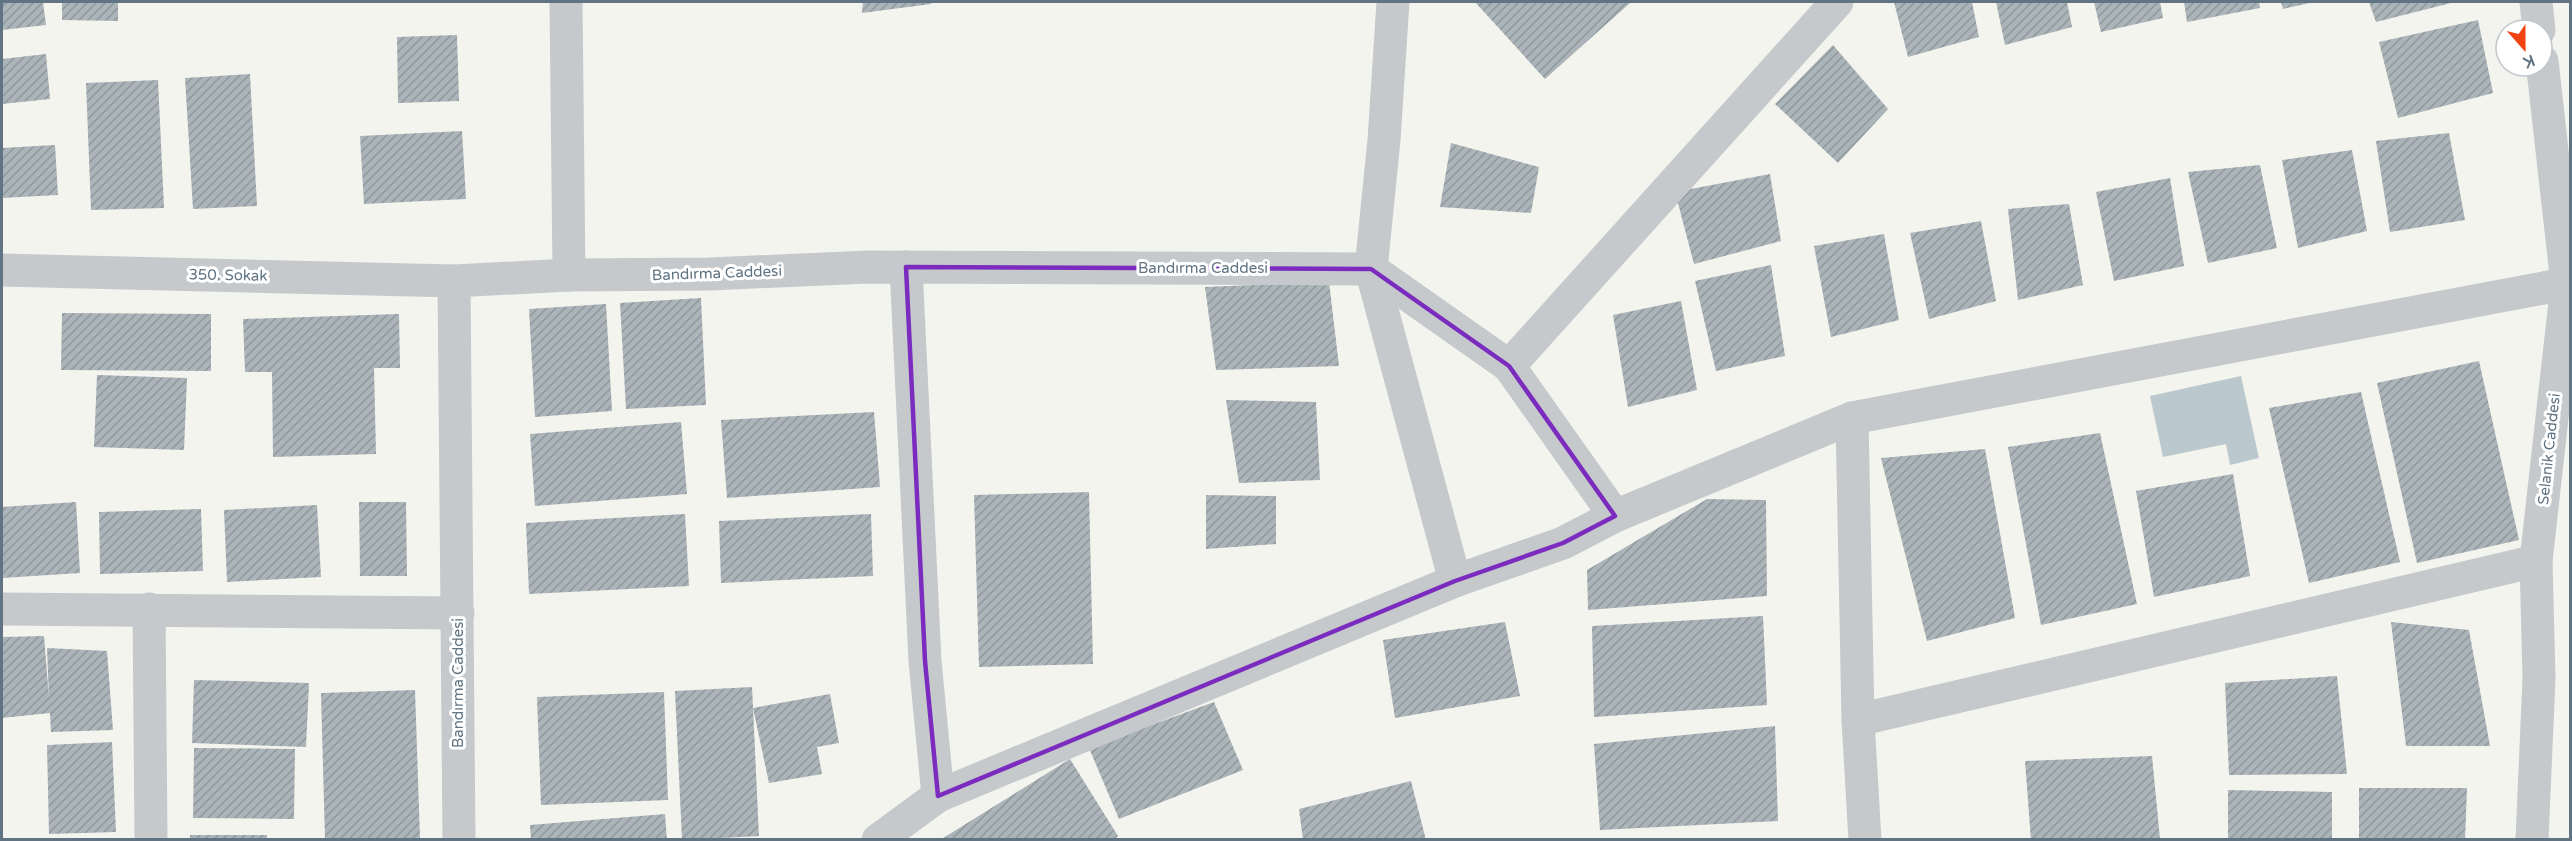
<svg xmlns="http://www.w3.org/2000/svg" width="2572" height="841" font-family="'Varela Round',sans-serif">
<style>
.water{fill:#bbc8cd}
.building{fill:url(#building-hatch)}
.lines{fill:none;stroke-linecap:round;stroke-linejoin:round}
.minor{stroke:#c6c9cc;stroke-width:33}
.marked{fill:none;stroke:#7b2cbf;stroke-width:4.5;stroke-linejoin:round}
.labels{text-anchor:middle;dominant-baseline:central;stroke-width:6;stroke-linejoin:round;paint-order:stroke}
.street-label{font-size:15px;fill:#607483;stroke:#fff}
</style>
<defs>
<pattern id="building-hatch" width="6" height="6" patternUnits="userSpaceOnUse" patternTransform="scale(1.5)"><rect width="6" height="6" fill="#abb4b8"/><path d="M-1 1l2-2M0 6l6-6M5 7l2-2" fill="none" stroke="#8f979b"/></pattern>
</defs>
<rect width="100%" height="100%" fill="#f4f4ef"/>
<!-- water -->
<polygon class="water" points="2241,376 2259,458 2230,465 2226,444 2163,457 2150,396"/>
<!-- building -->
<g class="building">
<polygon points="2,2 43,2 46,25 2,30"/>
<polygon points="62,2 118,2 118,21 62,20"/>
<polygon points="863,2 931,2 931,4 862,13"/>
<polygon points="1475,2 1629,2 1630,3 1545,79"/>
<polygon points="1894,2 1972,2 1979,37 1908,57"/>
<polygon points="1996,2 2067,2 2072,27 2005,45"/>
<polygon points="2094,2 2160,2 2163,18 2101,32"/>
<polygon points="2184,2 2259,2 2260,8 2187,22"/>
<polygon points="2281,2 2314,2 2283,9"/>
<polygon points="2369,2 2455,2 2376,22"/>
<polygon points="2478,20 2493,93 2398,118 2379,42"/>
<polygon points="457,35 459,101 398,103 397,37"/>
<polygon points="1833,45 1888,109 1838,163 1775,104"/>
<polygon points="46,54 50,99 2,104 2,59"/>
<polygon points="250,74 257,206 193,209 185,78"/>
<polygon points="158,80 164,208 91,210 86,83"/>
<polygon points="462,131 466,199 364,204 360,136"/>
<polygon points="2449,133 2465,220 2390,232 2376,141"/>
<polygon points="1451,143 1539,167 1531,213 1440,207"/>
<polygon points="55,145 58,195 2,198 2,148"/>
<polygon points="2352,150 2367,231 2298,248 2282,160"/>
<polygon points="2260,165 2277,248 2208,263 2188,172"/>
<polygon points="1770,174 1781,241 1694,264 1675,192"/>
<polygon points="2170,178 2184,266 2114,281 2096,192"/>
<polygon points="2069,204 2083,285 2018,300 2008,209"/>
<polygon points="1981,221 1996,301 1929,319 1910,233"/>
<polygon points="1884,234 1899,320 1831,337 1814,246"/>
<polygon points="1771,265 1785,356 1716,371 1695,281"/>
<polygon points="1329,282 1339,366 1216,370 1205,287"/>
<polygon points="701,298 706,405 626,409 620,303"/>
<polygon points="1681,301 1697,390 1628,407 1613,315"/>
<polygon points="606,304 612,411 535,417 529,309"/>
<polygon points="62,313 211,314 211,371 61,370"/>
<polygon points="399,314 400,368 374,368 376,454 273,457 272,372 245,372 243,319"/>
<polygon points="2479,361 2519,540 2417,563 2377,383"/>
<polygon points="97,375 187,378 184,450 94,447"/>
<polygon points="2361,392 2400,562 2309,583 2269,408"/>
<polygon points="1226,400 1316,402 1320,480 1239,483"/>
<polygon points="874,412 880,487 727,498 721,420"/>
<polygon points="681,422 687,494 535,506 530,434"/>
<polygon points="2100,433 2137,604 2041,625 2008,447"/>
<polygon points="1985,449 2015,618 1927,641 1881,458"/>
<polygon points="2233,474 2250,576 2154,597 2136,491"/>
<polygon points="1089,492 1093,664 979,667 974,495"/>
<polygon points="1206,495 1276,496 1276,544 1206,549"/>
<polygon points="1707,499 1766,500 1767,596 1588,610 1587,570"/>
<polygon points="76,502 80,573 2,578 2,507"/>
<polygon points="359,502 406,502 407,576 360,576"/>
<polygon points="317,505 321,577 227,582 224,510"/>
<polygon points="201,509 203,571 100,574 99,512"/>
<polygon points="685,514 689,586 529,594 526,523"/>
<polygon points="871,514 873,576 721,583 719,521"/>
<polygon points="1763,616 1767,705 1594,717 1592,626"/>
<polygon points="1505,622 1520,696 1395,718 1383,640"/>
<polygon points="2391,622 2469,630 2490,746 2406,746"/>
<polygon points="44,636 49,698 47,648 107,651 113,730 51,732 50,713 2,718 2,637"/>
<polygon points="2337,676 2347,774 2229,775 2225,683"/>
<polygon points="194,680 309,683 306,747 192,743"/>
<polygon points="752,687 759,836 682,840 675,691"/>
<polygon points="415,690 420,838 325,840 321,693"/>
<polygon points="664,692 668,800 541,805 537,697"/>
<polygon points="830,694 839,743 817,747 822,774 769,783 753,708"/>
<polygon points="1214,702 1243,770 1119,819 1089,748"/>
<polygon points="1775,726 1778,821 1600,830 1594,744"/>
<polygon points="112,742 116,832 49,834 47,745"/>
<polygon points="194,748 295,749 294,819 193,818"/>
<polygon points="2152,756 2160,839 2031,840 2025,761"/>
<polygon points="1070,759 1118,836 1114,840 940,840"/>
<polygon points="1411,781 1426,840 1303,840 1299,809"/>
<polygon points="2359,788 2467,788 2465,840 2359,840"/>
<polygon points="2228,790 2332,792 2332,840 2228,840"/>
<polygon points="665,814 667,840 531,840 530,825"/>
<rect x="190" y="835" width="77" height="5"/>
</g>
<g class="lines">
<!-- minor -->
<g class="minor">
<polyline points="566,2 569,275"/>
<polyline points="1393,2 1384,140 1371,269 1455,581"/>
<polyline points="1837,2 1509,366 1615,516 1852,418 2570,283"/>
<polyline points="2536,2 2539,30"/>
<polyline points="906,267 925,661 938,796"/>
<polyline points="2,270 454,281"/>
<polyline points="1852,418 1858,720 1865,840"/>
<polyline points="2,609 458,613"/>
<polyline points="149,609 151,840"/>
<polyline points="1858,720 2536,561"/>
<polyline points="459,840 454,281 569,275 710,274 868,267 1371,269 1509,366"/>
<polyline points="878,840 938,796 1455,581 1563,543 1615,516"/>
<polyline points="2532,840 2539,678 2536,561 2567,284 2542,61"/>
</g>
</g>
<!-- marked area -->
<path class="marked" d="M 906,267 L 1371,269 L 1509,366 L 1615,516 L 1563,543 L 1455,581 L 938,796 L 925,661 Z"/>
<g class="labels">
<!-- street labels -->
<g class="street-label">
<text x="1203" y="268">Bandırma Caddesi</text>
<text transform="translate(717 273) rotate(-2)">Bandırma Caddesi</text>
<text transform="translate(228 275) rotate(1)">350. Sokak</text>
<text transform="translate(2549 449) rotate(-84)">Selanik Caddesi</text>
<text transform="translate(458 683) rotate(-90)">Bandırma Caddesi</text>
</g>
</g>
<!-- border -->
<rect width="2572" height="841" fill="none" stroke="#607483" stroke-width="6"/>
<!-- north arrow -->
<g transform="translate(2524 48) rotate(159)"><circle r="28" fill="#ffffff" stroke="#bfc7cd" stroke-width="1.5"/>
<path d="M0-4.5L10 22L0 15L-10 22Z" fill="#f24312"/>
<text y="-9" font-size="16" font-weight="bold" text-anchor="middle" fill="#607483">K</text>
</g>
</svg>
